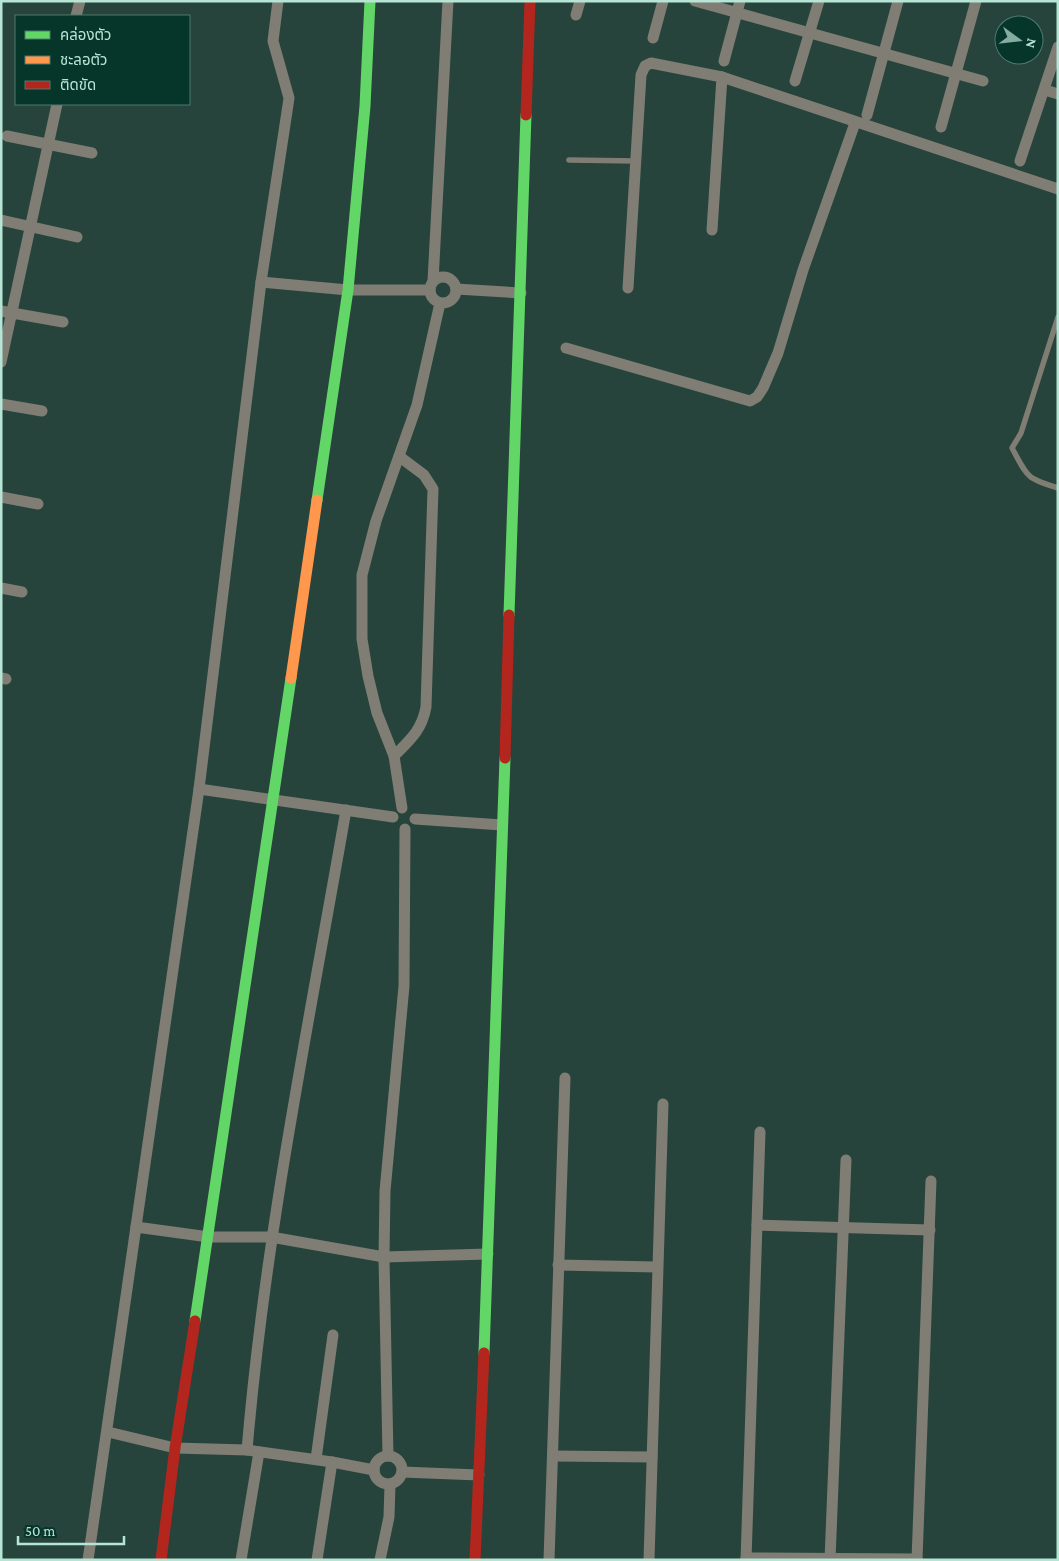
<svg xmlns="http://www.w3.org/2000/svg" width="1059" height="1561" font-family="'Crimson Pro','Noto Sans Thai',serif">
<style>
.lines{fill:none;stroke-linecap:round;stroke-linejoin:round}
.lane{stroke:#7f7d74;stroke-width:5.5}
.street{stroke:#7f7d74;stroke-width:11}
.fast{stroke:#63d668;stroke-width:11}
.slow{stroke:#ff974d;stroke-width:11}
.jam{stroke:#b3261e;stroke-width:11}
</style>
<rect width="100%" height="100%" fill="#26443b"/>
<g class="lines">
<!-- lane -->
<g class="lane">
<polyline points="569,160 636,161"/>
<path d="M 1058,317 L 1021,433 L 1012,448 C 1028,477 1025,478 1058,488"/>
</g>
<!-- street -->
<g class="street">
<polyline points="695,1 983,81"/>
<polyline points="576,15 580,1"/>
<polyline points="76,16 80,1"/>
<polyline points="653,38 663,1"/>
<polyline points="724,61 740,1"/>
<polyline points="795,81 819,1"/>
<polyline points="1045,90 1058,94"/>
<polyline points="867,115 898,1"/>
<polyline points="941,127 976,1"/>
<polyline points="7,136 92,153"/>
<polyline points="1020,161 1058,47"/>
<polyline points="1,220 77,237"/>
<polyline points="712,230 722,77"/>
<circle cx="443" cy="290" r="13"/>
<polyline points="433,281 448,1"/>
<polyline points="261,282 288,105 289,98 273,41 278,1"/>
<polyline points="628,288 641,75 645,66 651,63 722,77 1058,189"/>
<polyline points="456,289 521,293"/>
<polyline points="1,311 63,322"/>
<polyline points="566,348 750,401 757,397 763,388 778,353 803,270 855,123"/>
<polyline points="1,362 57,104"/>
<polyline points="1,404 42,411"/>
<polyline points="1,497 38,504"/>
<polyline points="1,588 22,592"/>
<polyline points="1,678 6,679"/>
<path d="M 394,756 C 410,740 422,730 426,707 L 433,489 L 424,475 L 400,457"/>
<polyline points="199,789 393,817"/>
<polyline points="402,808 394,756 377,713 368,676 362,639 362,575 376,521 417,405 440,303"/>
<polyline points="415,819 502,825"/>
<polyline points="757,1225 930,1230"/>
<polyline points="136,1227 209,1237 271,1237 384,1257 488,1254"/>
<polyline points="558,1265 657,1267"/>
<polyline points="108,1432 175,1448 247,1450 332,1462 374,1470"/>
<path d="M 247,1450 C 265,1235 309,1023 346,810"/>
<polyline points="388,1456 384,1257 385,1191 404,986 405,829"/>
<polyline points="553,1456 652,1457"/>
<circle cx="388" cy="1470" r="14"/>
<polyline points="316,1459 333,1335"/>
<polyline points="402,1472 479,1475"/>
<polyline points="746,1558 917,1559"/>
<polyline points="88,1560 199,789 261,282 348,290 430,290"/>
<polyline points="241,1560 259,1452"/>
<polyline points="317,1560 332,1462"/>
<polyline points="380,1560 389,1517 390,1485"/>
<polyline points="549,1560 565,1078"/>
<polyline points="649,1560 663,1104"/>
<polyline points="746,1560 760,1132"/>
<polyline points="830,1560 846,1160"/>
<polyline points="917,1560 931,1181"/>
</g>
<!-- fast -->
<g class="fast">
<polyline points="317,500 348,290 365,106 370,1"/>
<polyline points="509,615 526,115"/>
<polyline points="195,1321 291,678"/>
<polyline points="484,1353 505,758"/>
</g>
<!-- slow -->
<polyline class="slow" points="291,678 317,500"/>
<!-- jam -->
<g class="jam">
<polyline points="526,115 530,1"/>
<polyline points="505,758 509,615"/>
<polyline points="161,1560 175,1448 195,1321"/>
<polyline points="475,1560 484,1353"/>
</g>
</g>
<!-- border -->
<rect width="1059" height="1561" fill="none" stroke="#b7e5d5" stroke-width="5"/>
<!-- legend -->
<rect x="15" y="15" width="175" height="90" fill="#063529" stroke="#4d7b6e"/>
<rect x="25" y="31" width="25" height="8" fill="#63d668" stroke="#4d7b6e"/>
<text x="60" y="40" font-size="15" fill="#b7e5d5">คล่องตัว</text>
<rect x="25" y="56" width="25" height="8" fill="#ff974d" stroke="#4d7b6e"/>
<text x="60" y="65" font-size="15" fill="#b7e5d5">ชะลอตัว</text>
<rect x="25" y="81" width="25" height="8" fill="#b3261e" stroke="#4d7b6e"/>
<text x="60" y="90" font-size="15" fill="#b7e5d5">ติดขัด</text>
<!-- north arrow -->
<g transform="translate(1019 40) rotate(105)"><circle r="24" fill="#063529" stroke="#4d7b6e"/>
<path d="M0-4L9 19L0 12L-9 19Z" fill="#84ad9f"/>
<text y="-8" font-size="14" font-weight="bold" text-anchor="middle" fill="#b7e5d5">N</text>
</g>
<!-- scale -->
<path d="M18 1536v8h106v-8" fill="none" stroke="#b7e5d5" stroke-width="2.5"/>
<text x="25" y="1536" font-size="15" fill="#b7e5d5" stroke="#063529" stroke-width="4" paint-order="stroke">50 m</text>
</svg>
